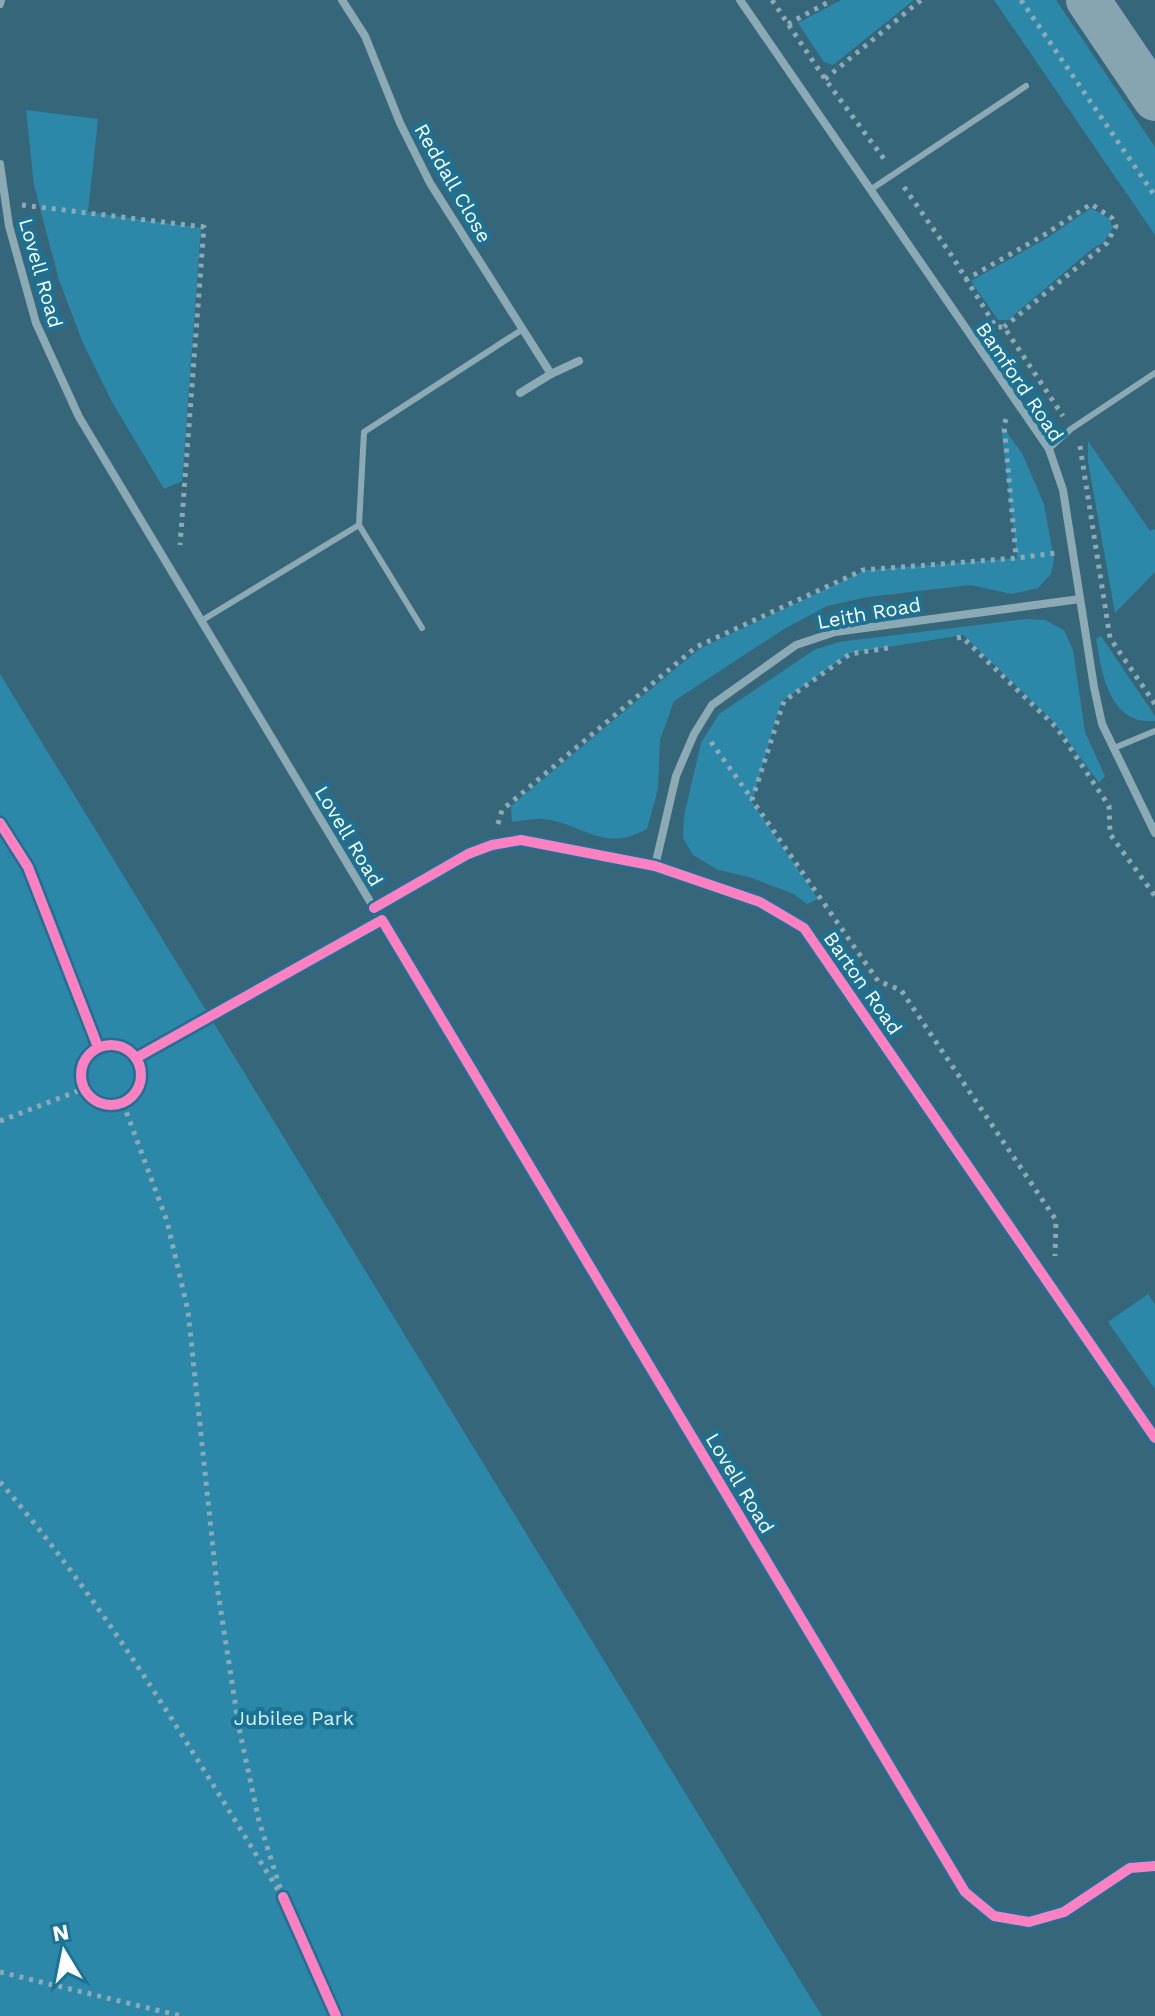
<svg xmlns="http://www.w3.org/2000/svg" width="1155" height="2016" font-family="'Work Sans',sans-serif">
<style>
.green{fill:#2c88a9}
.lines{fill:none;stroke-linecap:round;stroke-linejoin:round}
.path{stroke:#8caab4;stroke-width:5;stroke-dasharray:4 6;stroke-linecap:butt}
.lane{stroke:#8caab4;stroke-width:6}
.street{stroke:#8caab4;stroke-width:8}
.secondary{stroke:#86a5b0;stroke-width:44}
.cycleway-casing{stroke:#1a7395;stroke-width:15}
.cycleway{stroke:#ff80c0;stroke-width:10}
.labels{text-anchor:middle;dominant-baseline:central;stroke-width:8;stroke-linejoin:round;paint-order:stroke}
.street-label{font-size:20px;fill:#fff;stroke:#1a7395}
.park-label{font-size:20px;fill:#d3f1fb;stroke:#1a7395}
</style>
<rect width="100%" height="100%" fill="#366679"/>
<!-- green -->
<g class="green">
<polygon points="841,0 914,0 833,65 824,62 798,23"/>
<polygon points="994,0 1056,0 1155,147 1155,235"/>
<polygon points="26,110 98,119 88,212 201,228 182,481 164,489 112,402 83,343 59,280 34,185"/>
<polygon points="1091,208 1109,219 1113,227 1104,242 1092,249 1008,320 998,320 971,281 1047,238"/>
<path d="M 1001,425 L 1022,453 L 1044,504 L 1054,560 L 1051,574 L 1038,588 L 1012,594 L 970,585 L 868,597 L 827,606 L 784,629 L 674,701 L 660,740 L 658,789 L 647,829 C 602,853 587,825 544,819 C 534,818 522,821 512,822 L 511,806 L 699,649 L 866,570 L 1017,558 Z"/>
<polygon points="1088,441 1150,531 1155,529 1155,572 1115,613 1088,462"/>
<polygon points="1026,619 1045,620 1064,630 1073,650 1085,732 1105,776 1099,783 1054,722 963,635 850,653 781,702 752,802 818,899 807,904 794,894 749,877 718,870 693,855 683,838 684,816 701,743 719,714 814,650 839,642"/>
<path d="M 1101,636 L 1155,716 L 1155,721 C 1109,725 1102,673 1096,639 Z"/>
<polygon points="0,674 747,1894 822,2016 0,2016"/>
<polygon points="1148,1294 1155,1304 1155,1389 1108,1322"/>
</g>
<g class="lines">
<!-- path -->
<g class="path">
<polyline points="772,0 825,79 884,159"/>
<polyline points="1021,0 1155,196"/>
<polyline points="788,24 832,0"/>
<polyline points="825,79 921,0"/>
<polyline points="904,187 950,253 996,327 1004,327 1063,416"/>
<polyline points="22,205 204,227 180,545"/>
<polyline points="965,280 1044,235 1091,204 1112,218 1116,226 1107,243 1004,327"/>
<polyline points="1006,419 1004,425 1016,557"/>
<polyline points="1080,446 1110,638 1155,704"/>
<polyline points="957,638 962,637 1057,728 1109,806 1110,834 1155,896"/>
<polyline points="888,648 850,654 784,701 752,800 878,981 901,990 1056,1220 1055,1256"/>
<polyline points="711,742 752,799"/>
<polyline points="498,824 502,810 696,647 863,570 1017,558 1056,553"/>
<polyline points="123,1103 167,1221 188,1311 217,1586 239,1728 259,1821 283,1897"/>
<polyline points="0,1121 83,1089"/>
<path d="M 0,1482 C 108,1607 191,1750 278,1890"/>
<polyline points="0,1972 181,2016"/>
</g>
<!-- lane -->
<g class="lane">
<polyline points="870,190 1026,86"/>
<polyline points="1049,449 1071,429 1155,373"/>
<polyline points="201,621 359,525"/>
<polyline points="422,628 359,525 364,432 523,329"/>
<polyline points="1114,748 1155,731"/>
<polyline points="230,1007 382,920"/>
</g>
<!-- street -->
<g class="street">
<polyline points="342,0 365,36 400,123 430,183 551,374"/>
<polyline points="740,0 1049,449 1063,490 1094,687 1102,724 1155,833"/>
<polyline points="0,4 1,0"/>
<polyline points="0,164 9,226 36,323 79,417 965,1892 994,1916 1029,1922 1064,1912 1130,1868 1155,1866"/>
<polyline points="520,393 551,374 579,361"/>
<polyline points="655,866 676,776 694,734 712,705 796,645 835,632 1080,599"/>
<polyline points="374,908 468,854 492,845 521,840 655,866 760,902 804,928 1155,1438"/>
</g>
<!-- secondary -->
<polyline class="secondary" points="1088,0 1155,99"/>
<!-- cycleway casing -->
<g class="cycleway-casing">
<g id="cycleway">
<polyline points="0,823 28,867 98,1047"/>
<polyline points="374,908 468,854 492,845 521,840 655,866 760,902 804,928 1155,1438"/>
<circle cx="111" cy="1075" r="30"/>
<polyline points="136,1058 382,920 965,1892 994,1916 1029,1922 1064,1912 1130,1868 1155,1866"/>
<polyline points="283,1897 336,2016"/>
</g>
</g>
<!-- cycleway -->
<use href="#cycleway" class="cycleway"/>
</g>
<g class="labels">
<!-- street labels -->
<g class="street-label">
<text transform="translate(453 183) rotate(60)">Reddall Close</text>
<text transform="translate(41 273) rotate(74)">Lovell Road</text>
<text transform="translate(1020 382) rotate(56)">Bamford Road</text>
<text transform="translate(869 613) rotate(-10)">Leith Road</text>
<text transform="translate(349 836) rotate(59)">Lovell Road</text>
<text transform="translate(863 983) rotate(55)">Barton Road</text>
<text transform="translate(740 1483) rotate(59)">Lovell Road</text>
</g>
<!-- park labels -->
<g class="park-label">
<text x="294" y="1718">Jubilee Park</text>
</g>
</g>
<!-- north arrow -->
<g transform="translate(64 1952) rotate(350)" stroke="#1a7395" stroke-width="6" paint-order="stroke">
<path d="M0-6L14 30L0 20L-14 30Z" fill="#ffffff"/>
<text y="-12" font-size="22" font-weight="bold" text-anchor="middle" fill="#ffffff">N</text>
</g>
</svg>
